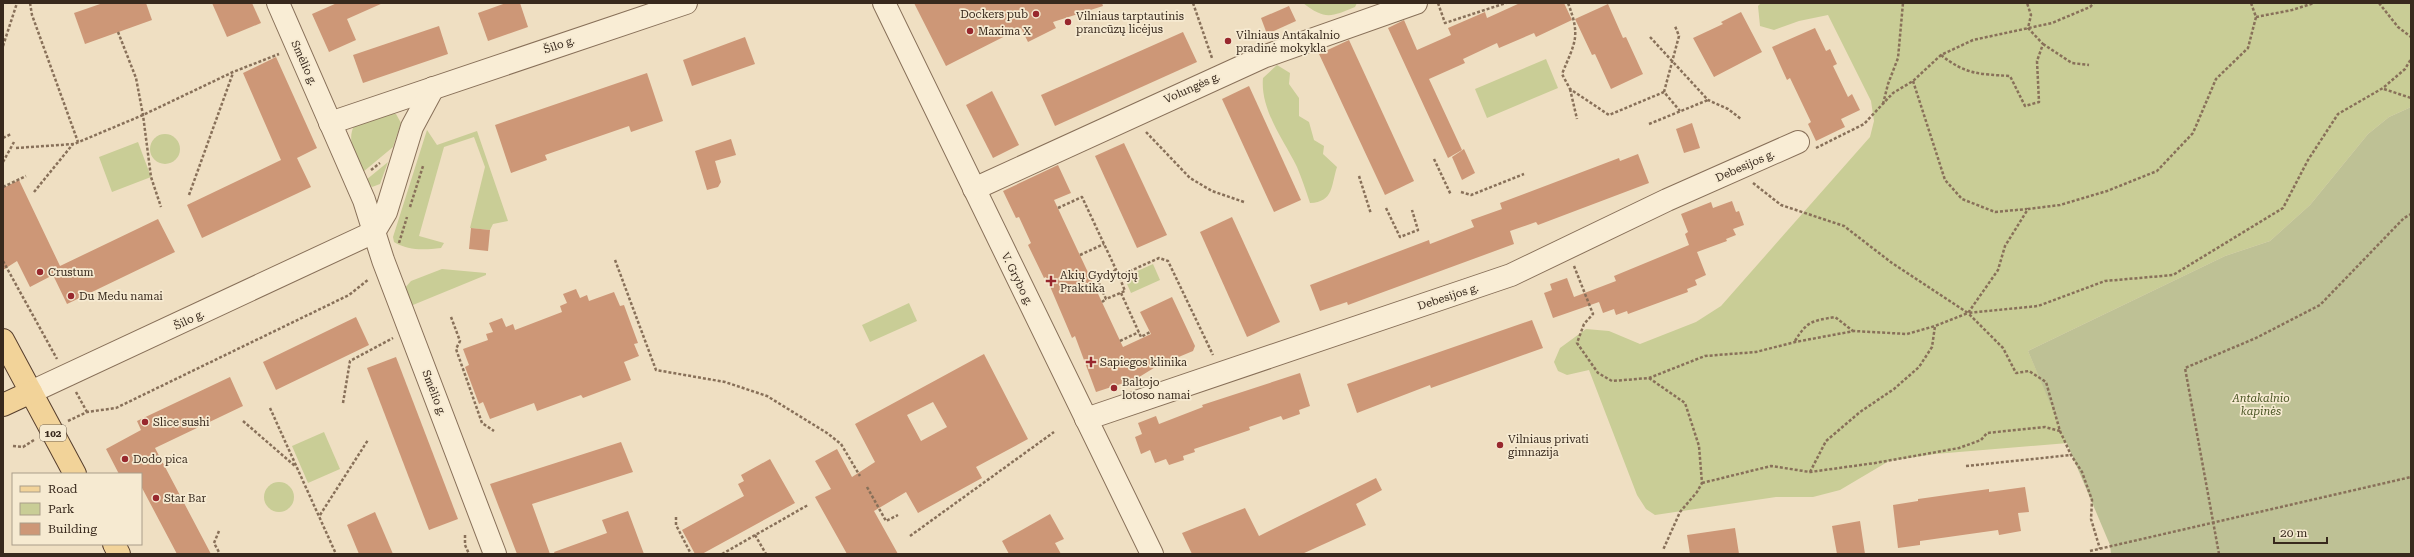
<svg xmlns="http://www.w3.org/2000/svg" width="2414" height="557" font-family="'Roboto Serif',serif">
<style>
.green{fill:#c9cd96}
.cemetery{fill:#bec195}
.building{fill:#cd9777;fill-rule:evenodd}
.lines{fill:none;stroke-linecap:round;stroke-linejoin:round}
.minor-casing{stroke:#887059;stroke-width:24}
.major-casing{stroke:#563e2d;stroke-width:24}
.path{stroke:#887059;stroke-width:2.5;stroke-dasharray:3 2;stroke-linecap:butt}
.minor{stroke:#f9edd5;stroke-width:22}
.major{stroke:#f2d399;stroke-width:22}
.poi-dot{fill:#98282e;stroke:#f6ead1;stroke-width:1.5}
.labels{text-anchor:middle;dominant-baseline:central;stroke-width:3.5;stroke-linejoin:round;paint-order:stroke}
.shield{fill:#f6ead1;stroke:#716353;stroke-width:1}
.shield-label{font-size:10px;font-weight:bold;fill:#38291d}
.poi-label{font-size:11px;fill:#38291d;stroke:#f6ead1;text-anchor:start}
.street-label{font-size:11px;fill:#38291d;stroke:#f6ead1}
.park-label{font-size:11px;font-style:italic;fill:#4a5524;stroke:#f6ead1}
</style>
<rect width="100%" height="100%" fill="#efdfc2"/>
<!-- green -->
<g class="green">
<path d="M 1303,3 L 1357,3 L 1355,7 C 1331,17 1325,20 1303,3 Z"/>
<polygon points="1761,3 2411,3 2411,107 2389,117 2368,134 2310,205 2270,241 2225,256 2028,351 2068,443 1935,454 1889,461 1840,490 1813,497 1776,497 1655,515 1646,509 1637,495 1589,370 1567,375 1558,371 1554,362 1560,348 1586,329 1609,331 1640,344 1696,322 1721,306 1870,137 1874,121 1871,101 1828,15 1799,21 1774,30 1760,26 1758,6"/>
<polygon points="1546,59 1558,88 1487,118 1475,89"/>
<path d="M 1277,65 L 1290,73 L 1289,84 L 1299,98 L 1299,116 L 1309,122 L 1314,140 L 1324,146 L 1323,154 L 1337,167 C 1331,185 1334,202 1310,203 C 1306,191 1302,179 1297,167 C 1284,140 1260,110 1263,78 Z"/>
<path d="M 392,114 L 396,114 L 401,123 L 393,147 L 363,172 C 357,158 346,141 354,126 Z"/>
<path d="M 427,130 L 437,145 L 477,131 L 508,221 L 493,224 L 490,230 L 470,228 L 485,167 L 474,137 L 444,147 L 419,236 L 444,243 L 441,248 C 424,250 409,251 394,242 L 393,237 Z"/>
<circle cx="165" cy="149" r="15"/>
<polygon points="138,142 151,177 112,192 99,157"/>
<polygon points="388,162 380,184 372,187 366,180"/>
<polygon points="1153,264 1160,280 1131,293 1124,277"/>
<polygon points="442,269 486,273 486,275 408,307 404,289 411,281"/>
<polygon points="909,303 917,321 870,342 862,325"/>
<polygon points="324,432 340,469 308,483 292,446"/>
<circle cx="279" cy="497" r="15"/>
</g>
<!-- cemetery -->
<polygon class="cemetery" points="2411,107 2411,554 2111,554 2110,545 2028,351 2225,256 2270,241 2310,205 2368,134 2389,117"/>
<!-- building -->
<g class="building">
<polygon points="103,3 146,3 152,20 85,44 74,13"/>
<polygon points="212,3 252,3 261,23 227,37"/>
<polygon points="337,3 383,3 347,19 356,40 329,52 312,14"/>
<polygon points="506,3 520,3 528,27 488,41 478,13"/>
<polygon points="914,3 1102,3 1103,6 1053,22 1056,28 1028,42 1021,28 946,66"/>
<polygon points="1520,3 1564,3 1572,20 1536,37 1534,33 1499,48 1497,43 1463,59 1465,63 1429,79 1462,150 1448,158 1388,28 1404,20 1417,50 1451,35 1448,28 1485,12 1487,18"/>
<polygon points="1608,4 1623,38 1626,37 1643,74 1611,89 1595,54 1592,55 1575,19"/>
<polygon points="1289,6 1296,21 1267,34 1261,18"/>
<polygon points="1741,12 1762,52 1714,77 1693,38 1723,24 1721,22"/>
<polygon points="439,26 448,54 363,83 353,55"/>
<polygon points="1815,28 1826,51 1830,49 1837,64 1833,66 1848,97 1852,94 1860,110 1841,119 1845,127 1816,141 1808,124 1811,122 1790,78 1787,80 1772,47"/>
<polygon points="1183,32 1197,62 1055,126 1041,95"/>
<polygon points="745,37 755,64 692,86 683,60"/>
<polygon points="1349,40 1414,181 1385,195 1319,54"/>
<polygon points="276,57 317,148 297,158 311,187 202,238 187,205 281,160 243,73"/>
<polygon points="647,73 663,121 631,132 629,126 545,155 547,160 511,173 495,125"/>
<polygon points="1249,86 1301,200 1274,212 1222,99"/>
<polygon points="992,91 1019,145 993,158 966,105"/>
<polygon points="1692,123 1700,148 1684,153 1676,129"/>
<polygon points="731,139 736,155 715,161 721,182 718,187 707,190 695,151"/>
<polygon points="1124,143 1167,235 1137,248 1095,156"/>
<polygon points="1464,149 1475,173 1462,180 1452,157"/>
<polygon points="1638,154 1649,183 1538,225 1536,222 1510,231 1514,244 1348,305 1347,302 1320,311 1310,285 1429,240 1430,244 1474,227 1471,220 1502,209 1500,203 1619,158 1620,161"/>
<polygon points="1058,165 1071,193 1054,200 1123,347 1151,334 1140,312 1172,297 1195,346 1193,351 1157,366 1136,379 1096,392 1075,336 1072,338 1046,277 1044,278 1028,245 1031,243 1019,217 1016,218 1003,191"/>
<polygon points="19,180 60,266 158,219 175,252 67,304 53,275 30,287 17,261 3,270 3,188"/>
<polygon points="1732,201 1736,212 1739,211 1744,225 1733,229 1736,235 1726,239 1727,241 1697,252 1706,275 1695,280 1697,285 1687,289 1688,292 1628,314 1627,311 1616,315 1614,309 1603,313 1599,302 1553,318 1544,293 1552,290 1550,284 1567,278 1574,297 1616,281 1614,276 1689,245 1685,234 1688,232 1681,214 1711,202 1713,208"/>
<polygon points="1232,217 1280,322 1247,337 1200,232"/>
<polygon points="471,228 490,230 488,251 469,249"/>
<polygon points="576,289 580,298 587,295 589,301 614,292 620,306 624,305 638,343 634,344 639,356 624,362 631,380 583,398 581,395 537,411 534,403 490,419 483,402 479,404 465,367 469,365 463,349 488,340 486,334 493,332 489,323 502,318 506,327 513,324 515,330 562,312 560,306 567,303 563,294"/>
<polygon points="356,317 369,345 276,390 263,362"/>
<polygon points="1532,320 1543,348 1431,388 1430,385 1357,413 1347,384"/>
<path d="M 984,354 L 1028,439 L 976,467 L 982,478 L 918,513 L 906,492 L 874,511 L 898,554 L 847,554 L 815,497 L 831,489 L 815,461 L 837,449 L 852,477 L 875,462 L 855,424 ZM 933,402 L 947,427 L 921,441 L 907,415 Z"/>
<polygon points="396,357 458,519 429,530 367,368"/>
<polygon points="1300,373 1310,406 1299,410 1300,414 1283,420 1281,416 1249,427 1250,430 1194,449 1195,452 1183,456 1184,460 1169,465 1166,459 1155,463 1150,450 1141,454 1135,437 1142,434 1138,423 1156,416 1159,424 1203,407 1202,405"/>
<polygon points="230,377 243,406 155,448 211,554 177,554 141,486 141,474 119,474 106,449 141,430 137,421"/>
<polygon points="621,442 633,472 532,504 550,554 517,554 490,484"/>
<polygon points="770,459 795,503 702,554 695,554 682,530 744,496 738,484 744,481 741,475"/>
<polygon points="1376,478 1382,490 1356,504 1366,525 1302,554 1192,554 1182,533 1245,508 1259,536"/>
<polygon points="2025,487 2029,512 2018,513 2021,531 1999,535 1998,530 1920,541 1920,545 1898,548 1893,505 1918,501 1918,499 1989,489 1989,492"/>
<polygon points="628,511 644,554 555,554 554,552 607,533 602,520"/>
<polygon points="375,512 393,554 359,554 347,525"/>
<polygon points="1050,514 1064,539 1055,543 1061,554 1009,554 1002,541"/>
<polygon points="1860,521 1865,554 1837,554 1832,526"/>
<polygon points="1735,528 1739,554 1690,554 1687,535"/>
</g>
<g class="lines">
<!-- minor casing -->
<g class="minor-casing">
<g id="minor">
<polyline points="278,3 364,200 383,260 495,554"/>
<polyline points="884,3 1152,554"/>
<polyline points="330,123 686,3"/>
<polyline points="974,189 1263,57 1416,3"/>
<polyline points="31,392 374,232 386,212 412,127 433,88"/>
<polyline points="1086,419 1511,275 1667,200 1798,142"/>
</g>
</g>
<!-- major casing -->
<g class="major-casing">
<g id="major">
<polyline points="3,340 75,474"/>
<polyline points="3,405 31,392"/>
<polyline points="114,544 119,554"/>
</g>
</g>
<!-- path -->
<g class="path">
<polyline points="30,3 32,15 78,142"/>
<polyline points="1193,3 1212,58"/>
<polyline points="1438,3 1445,23 1506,3"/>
<path d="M 1568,3 C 1581,37 1575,42 1562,74 L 1570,89 L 1609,115 L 1664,92 L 1680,111"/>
<polyline points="2379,3 2398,27 2411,37"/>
<polyline points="2256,17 2292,10 2314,3"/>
<polyline points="118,32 136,78 143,115 151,177 161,207"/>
<polyline points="1650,37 1708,100 1728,109 1741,119"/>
<polyline points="2043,44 2072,63 2089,65"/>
<polyline points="3,46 17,3"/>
<path d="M 1941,55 C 1966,75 1980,74 2010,76 L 2025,106 L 2039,102 L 2037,61 L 2043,44 L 2028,28 L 2031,15 L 2027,3"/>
<polyline points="1913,81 1945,180 1962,199 1995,212 2027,209"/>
<polyline points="1570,89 1577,119"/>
<polyline points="2384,89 2411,98"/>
<polyline points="1664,92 1679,36 1675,26"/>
<polyline points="1883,104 1888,84 1898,58 1903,3"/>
<polyline points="1649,124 1708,100"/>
<polyline points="1146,132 1190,178 1212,191 1244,202"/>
<polyline points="3,138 11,134"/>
<polyline points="16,148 74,144 143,115 233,72 279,54"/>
<polyline points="1816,148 1864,124 1893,93 1913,81 1941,55 1973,40 2052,23 2090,7 2094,3"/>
<polyline points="1434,159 1451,195"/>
<polyline points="3,162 14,142"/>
<polyline points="371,170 380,163"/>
<polyline points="1359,176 1371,214"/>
<polyline points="1753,183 1781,205 1844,226 1892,263 1968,313 2038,306 2105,281 2173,275 2283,208 2308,160 2338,114 2383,88 2405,69 2411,59"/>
<polyline points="3,187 26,176"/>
<polyline points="34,192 73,144"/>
<polyline points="1461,192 1471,195 1524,174"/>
<polyline points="189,195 233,73"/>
<polyline points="410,207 423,166"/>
<polyline points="1058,208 1082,197 1119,276 1159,258 1168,261 1213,355"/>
<polyline points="1386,208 1400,237 1418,230 1412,210"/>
<polyline points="399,243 407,217"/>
<polyline points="1080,255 1104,244"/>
<polyline points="615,260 656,370 725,382 767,396 827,433 841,444 860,476"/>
<polyline points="3,261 57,359"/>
<polyline points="1574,266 1593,314 1584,324 1577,343 1598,373 1612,381 1649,378 1705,356 1756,352 1795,342 1854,331 1907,334 1935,326 1968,313 1998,270 2005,246 2028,209 2060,205 2107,191 2157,171 2193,133 2216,79 2248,48 2256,17 2251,3"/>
<polyline points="1116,270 1097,279 1106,299 1125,291 1119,276"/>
<polyline points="1121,293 1141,337 1150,332"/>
<polyline points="1102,302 1106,299"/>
<polyline points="451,317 460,341 456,349 482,423 494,431"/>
<polyline points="1120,341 1139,332"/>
<path d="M 1795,341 C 1807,321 1812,321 1835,317 L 1853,331"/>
<polyline points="1649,378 1685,403 1699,446 1702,483 1697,492 1680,512 1663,550"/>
<polyline points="76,392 87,412"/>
<polyline points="343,403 350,361 393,338"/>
<polyline points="270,408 336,554"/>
<polyline points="68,421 87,412 116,408 349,295 369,279"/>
<polyline points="243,421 295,466"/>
<polyline points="2060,431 2071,455 2082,472 2092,500 2091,519 2100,549"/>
<polyline points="13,446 23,447 34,440"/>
<polyline points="1966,466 2071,455"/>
<polyline points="1810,472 1826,441 1860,412 1894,389 1919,367 1932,347 1935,326"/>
<polyline points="1702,483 1771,466 1810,472 1875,463 1959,448 1981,440 1987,433 2045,427 2060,431 2046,382 2029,371 2016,373 2003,348 1968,313"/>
<polyline points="867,487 886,521 898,515"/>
<polyline points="320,515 368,440"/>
<polyline points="676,517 676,525 691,554"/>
<polyline points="219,531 214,543 220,554"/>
<polyline points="465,535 465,545 469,554"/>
<polyline points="755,535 766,554"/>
<polyline points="910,536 1054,432"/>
<polyline points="2090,551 2411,477"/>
<polyline points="722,554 808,505"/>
<polyline points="2219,554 2185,368 2256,338 2320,305 2404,218 2411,214"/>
</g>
<!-- minor -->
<use href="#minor" class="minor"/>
<!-- major -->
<use href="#major" class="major"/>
</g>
<!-- markers -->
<g class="poi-dot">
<circle cx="1036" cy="14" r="4"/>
<circle cx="1068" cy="22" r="4"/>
<circle cx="970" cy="31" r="4"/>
<circle cx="1228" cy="41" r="4"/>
<circle cx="40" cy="272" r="4"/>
<path d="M1049 275h4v4h4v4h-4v4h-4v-4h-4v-4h4z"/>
<circle cx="71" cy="296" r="4"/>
<path d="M1089 356h4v4h4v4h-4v4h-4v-4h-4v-4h4z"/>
<circle cx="1114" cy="388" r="4"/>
<circle cx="145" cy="422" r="4"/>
<circle cx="1500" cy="445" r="4"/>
<circle cx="125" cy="459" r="4"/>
<circle cx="156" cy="498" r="4"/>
</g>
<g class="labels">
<!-- shield labels -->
<rect class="shield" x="40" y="425" width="26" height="16" rx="3"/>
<g class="shield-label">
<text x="53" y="433">102</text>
</g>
<!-- poi labels -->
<g class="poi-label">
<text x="1028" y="14" text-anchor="end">Dockers pub</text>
<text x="1076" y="16">Vilniaus tarptautinis<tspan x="1076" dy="13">prancūzų licėjus</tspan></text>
<text x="978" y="31">Maxima X</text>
<text x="1236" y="35">Vilniaus Antakalnio<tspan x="1236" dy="13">pradinė mokykla</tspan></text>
<text x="48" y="272">Crustum</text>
<text x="1060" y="275">Akių Gydytojų<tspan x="1060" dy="13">Praktika</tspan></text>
<text x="79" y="296">Du Medu namai</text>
<text x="1100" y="362">Sapiegos klinika</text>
<text x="1122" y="382">Baltojo<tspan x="1122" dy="13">lotoso namai</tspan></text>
<text x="153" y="422">Slice sushi</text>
<text x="1508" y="439">Vilniaus privati<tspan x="1508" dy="13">gimnazija</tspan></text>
<text x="133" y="459">Dodo pica</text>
<text x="164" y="498">Star Bar</text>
</g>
<!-- street labels -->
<g class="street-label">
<text transform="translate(559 45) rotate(-19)">Šilo g.</text>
<text transform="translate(304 63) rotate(66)">Smėlio g.</text>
<text transform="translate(1192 88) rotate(-24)">Volungės g.</text>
<text transform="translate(1745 166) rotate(-24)">Debesijos g.</text>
<text transform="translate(1017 279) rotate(64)">V. Grybo g.</text>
<text transform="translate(1448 297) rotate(-18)">Debesijos g.</text>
<text transform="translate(189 320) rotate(-25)">Šilo g.</text>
<text transform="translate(434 393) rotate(69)">Smėlio g.</text>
</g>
<!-- park labels -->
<g class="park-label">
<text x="2261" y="398">Antakalnio<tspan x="2261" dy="13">kapinės</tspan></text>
</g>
</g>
<!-- border -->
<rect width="2414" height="557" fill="none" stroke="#38291d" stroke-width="8"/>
<!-- legend -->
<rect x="12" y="473" width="130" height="72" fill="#f6ead1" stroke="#aa9d89"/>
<rect x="20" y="486" width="20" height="6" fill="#f2d399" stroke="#aa9d89"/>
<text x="48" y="493" font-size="12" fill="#38291d">Road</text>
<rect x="20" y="503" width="20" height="12" fill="#c9cd96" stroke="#aa9d89"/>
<text x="48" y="513" font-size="12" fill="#38291d">Park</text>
<rect x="20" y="523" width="20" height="12" fill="#cd9777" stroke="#aa9d89"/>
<text x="48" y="533" font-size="12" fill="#38291d">Building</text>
<!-- scale -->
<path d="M2274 537v6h53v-6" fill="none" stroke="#38291d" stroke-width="2"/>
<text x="2280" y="537" font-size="12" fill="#38291d" stroke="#f6ead1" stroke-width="3" paint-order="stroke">20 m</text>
</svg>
